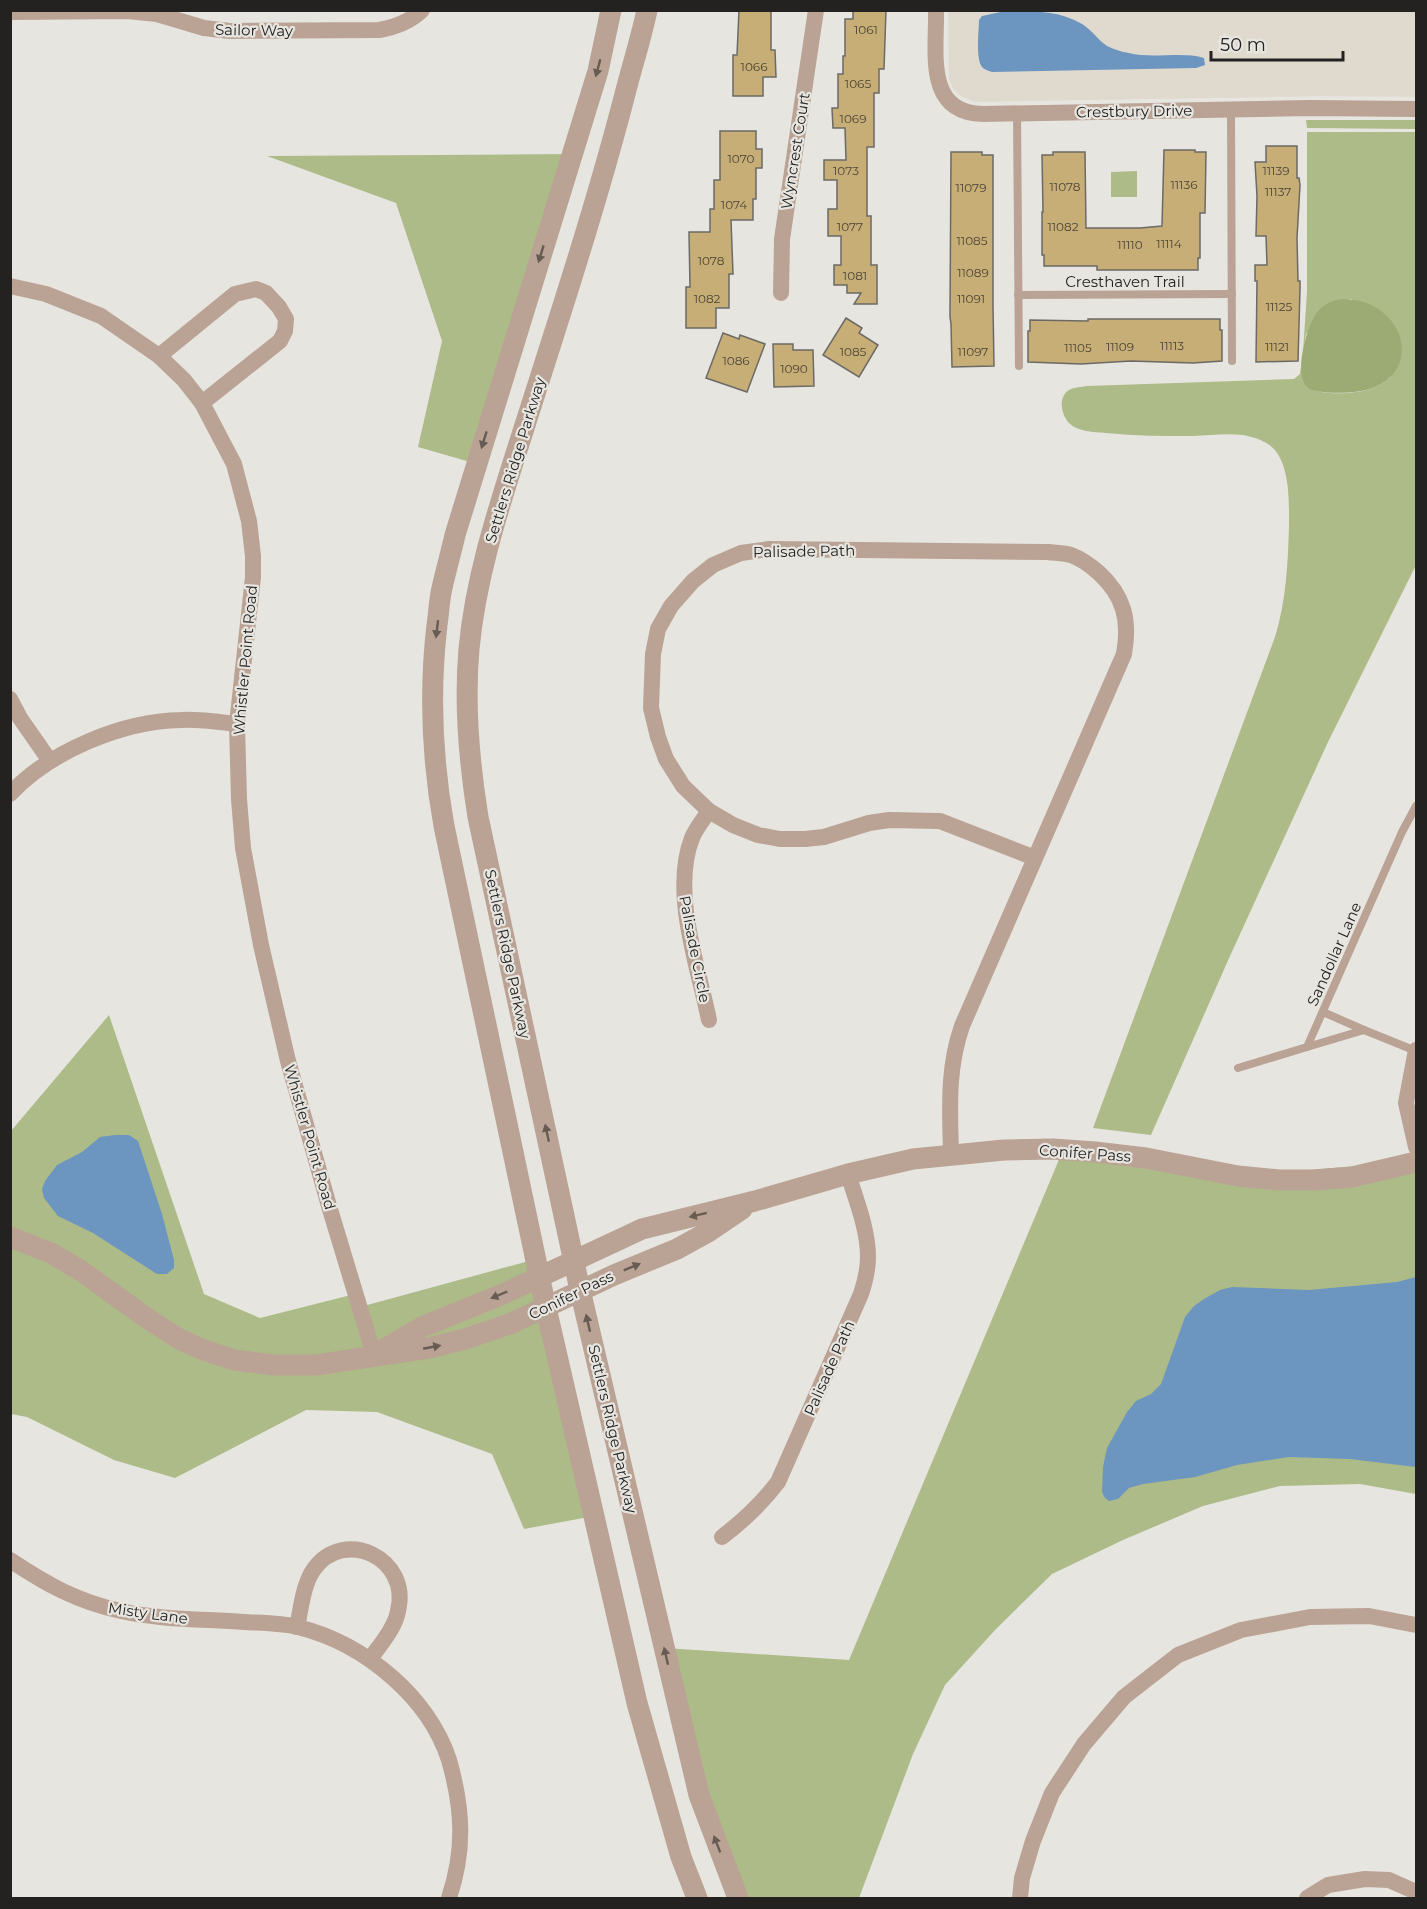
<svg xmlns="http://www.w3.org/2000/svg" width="1427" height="1909" font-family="Montserrat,sans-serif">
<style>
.built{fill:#e0dace}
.green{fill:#adbb88}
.forest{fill:#9cab73}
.water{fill:#6c95c0}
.building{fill:#c7ae77;stroke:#6c6a65;stroke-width:1.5}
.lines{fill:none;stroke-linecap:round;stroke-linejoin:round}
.service{stroke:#baa394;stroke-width:8}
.minor{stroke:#baa394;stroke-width:16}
.tertiary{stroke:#baa394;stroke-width:21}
.oneway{fill:#675c54}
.labels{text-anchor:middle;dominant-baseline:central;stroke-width:4.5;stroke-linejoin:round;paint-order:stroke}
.number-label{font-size:12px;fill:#4c4536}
.street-label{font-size:15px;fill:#232220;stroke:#e7e5e0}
</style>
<rect width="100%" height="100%" fill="#e7e5e0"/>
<!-- built -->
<polygon class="built" points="948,11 1416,11 1416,97 1327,96 975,102 959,95 954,90 949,80"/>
<!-- green -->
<g class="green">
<polygon points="1306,120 1416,120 1416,129 1307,128"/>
<path d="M 1307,132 L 1416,132 L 1416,565 L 1328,742 L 1230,956 L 1151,1135 L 1093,1128 L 1275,637 C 1286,601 1288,563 1289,525 C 1289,502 1290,469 1275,450 C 1267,441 1254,437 1243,435 C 1227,433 1209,435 1193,436 C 1164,436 1135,436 1106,433 C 1094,432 1077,432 1068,422 C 1061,413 1058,397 1069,390 C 1074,387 1082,387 1087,386 L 1294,379 L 1300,374 L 1302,359 L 1302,372 L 1305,384 C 1316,397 1355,394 1370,389 C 1379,386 1385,382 1391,377 L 1352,299 L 1343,299 L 1306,334 L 1303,352 L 1307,292 Z"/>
<polygon points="572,154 477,464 418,447 442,341 396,203 267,156"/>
<polygon points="1137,171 1137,197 1111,197 1111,172"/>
<polygon points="109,1015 204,1294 260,1318 355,1294 360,1307 536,1259 594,1516 524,1529 492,1454 377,1412 306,1410 175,1478 114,1460 27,1417 11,1414 11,1131"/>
<polygon points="1061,1150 1238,1176 1416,1161 1416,1494 1360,1484 1280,1486 1203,1506 1123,1540 1052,1574 996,1629 945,1685 913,1754 859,1898 738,1898 665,1648 849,1660 1058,1162"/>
</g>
<!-- forest -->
<path class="forest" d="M 1343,299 C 1407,299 1427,379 1361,391 C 1350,393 1316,395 1307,387 C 1293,373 1307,323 1319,310 C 1326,303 1334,300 1343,299 Z"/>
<!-- water -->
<g class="water">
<path d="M 1005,11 C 1031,11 1059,10 1082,24 C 1092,30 1098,40 1107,46 C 1113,49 1122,52 1129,53 C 1152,59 1184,51 1204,58 L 1205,65 L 1196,68 L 992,72 C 990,71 985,70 983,68 C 975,61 979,31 979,20 L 982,16 Z"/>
<polygon points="115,1135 129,1135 138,1141 162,1214 174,1260 174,1268 167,1274 157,1274 93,1233 58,1216 44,1198 42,1189 45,1181 57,1165 82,1152 100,1137"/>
<polygon points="1416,1277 1416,1467 1350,1459 1289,1457 1237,1465 1195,1477 1143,1484 1129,1488 1118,1499 1109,1501 1105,1498 1102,1492 1103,1467 1107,1448 1127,1412 1136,1401 1151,1394 1161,1384 1185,1317 1194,1306 1204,1299 1220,1290 1232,1287 1309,1290 1397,1282"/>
</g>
<!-- building -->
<g class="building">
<polygon points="739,10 771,10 771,50 775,50 776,77 763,77 763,96 733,96 733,55 737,55"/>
<polygon points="853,10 886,10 884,69 879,69 879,93 874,93 874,147 867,147 867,216 871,216 871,265 877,265 877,304 854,304 861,293 847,293 847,285 834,285 834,265 841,265 841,236 828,236 828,209 837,209 837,180 824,180 824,160 846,160 845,128 833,128 832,108 838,108 838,74 843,74 843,56 845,56 845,19 853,19"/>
<polygon points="720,131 756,131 756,149 762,149 762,168 756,168 756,199 753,199 753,220 731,220 733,274 729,274 729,308 716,308 716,328 686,328 686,287 690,287 689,232 710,232 710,209 714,209 714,180 720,180"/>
<polygon points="1266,146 1297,146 1297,178 1299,178 1300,185 1297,238 1298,281 1300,281 1300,288 1298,361 1256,362 1257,281 1255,281 1255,265 1267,265 1266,236 1256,236 1257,196 1255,162 1266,162"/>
<polygon points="1164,150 1195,150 1195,152 1206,152 1205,213 1200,213 1200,258 1198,258 1198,270 1097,270 1097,266 1044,266 1044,255 1042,255 1042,212 1043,212 1042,155 1053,155 1053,152 1085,152 1086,228 1140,228 1162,226"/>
<polygon points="951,152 982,152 982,155 993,155 993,306 994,366 952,367 951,324 950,317"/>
<polygon points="846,318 862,328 859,333 878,345 859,377 823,355"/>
<polygon points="1088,319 1220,319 1220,330 1222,330 1222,361 1193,363 1131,361 1081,364 1028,362 1028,331 1030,331 1030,320 1088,321"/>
<polygon points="723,333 739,339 740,335 765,344 747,392 706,378"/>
<polygon points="773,344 793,344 793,350 813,350 814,386 774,387"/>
</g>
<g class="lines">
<!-- service -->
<g class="service">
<polyline points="1231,109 1232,361"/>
<polyline points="1017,113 1019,366"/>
<polyline points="1018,295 1232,294"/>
<polyline points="1323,1012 1364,1030"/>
<polyline points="1307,1047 1364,1030 1416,1051"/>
<polyline points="1238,1068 1307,1047 1402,832 1416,806"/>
</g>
<!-- minor -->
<g class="minor">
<path d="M 936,10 C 937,51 924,113 983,114 L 1309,108 L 1416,109"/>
<path d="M 10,12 L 127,11 L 157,14 L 204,28 L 230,31 L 379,30 C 396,27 410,22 422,10"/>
<polyline points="10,286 46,294 101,316 159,356 184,380 202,403 234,464 249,521 253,556 253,577 237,724 239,799 243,848 261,945 288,1061 329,1206 374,1355"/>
<polyline points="781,293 782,239 816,10"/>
<polyline points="159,356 235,294 256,289 266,293 279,307 286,319 285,331 280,341 202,403"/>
<polyline points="10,699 20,718 50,761"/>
<path d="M 10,794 C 50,751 123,721 181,720 C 200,719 219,722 237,724"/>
<path d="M 709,811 C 703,820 696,828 692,838 C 671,892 698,966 709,1020"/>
<polyline points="1416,1050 1406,1103 1416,1147"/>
<path d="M 951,1154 C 950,1109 947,1069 962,1026 L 1124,654 C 1130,620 1124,596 1099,573 C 1090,565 1082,559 1071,555 C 1064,553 1055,553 1048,552 L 769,549 L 741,553 L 713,565 L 693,581 L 671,606 L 658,629 L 653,654 L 651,708 L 658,737 L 666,759 L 683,786 L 709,811 L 733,825 L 758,835 L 780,839 L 805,839 L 824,837 L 869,823 L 889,820 L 940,821 L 1035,858"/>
<path d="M 722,1537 C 743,1521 762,1503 778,1482 L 861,1294 C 865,1282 868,1270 868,1257 C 868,1229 856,1200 848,1174"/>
<path d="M 10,1560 C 46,1584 78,1602 121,1611 C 161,1620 203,1619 244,1622 C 261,1623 281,1623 298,1627 C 334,1636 366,1654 393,1678 C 418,1700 439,1729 449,1760 C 463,1809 465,1850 449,1898"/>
<path d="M 297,1627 C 301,1609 303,1584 314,1569 C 344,1527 411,1558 398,1611 C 395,1628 380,1645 370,1659"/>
<polyline points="1020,1898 1022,1878 1033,1841 1052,1793 1084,1744 1124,1697 1178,1655 1241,1630 1310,1617 1369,1616 1416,1625"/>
<polyline points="1307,1898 1328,1885 1365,1879 1389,1880 1416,1892"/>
</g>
<!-- tertiary -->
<g class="tertiary">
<path d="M 611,10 L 598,71 L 455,535 C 451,553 446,570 442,588 C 439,600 439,613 437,625 C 429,693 432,759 444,826 L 546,1308 L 637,1703 L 681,1857 L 697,1898"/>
<path d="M 647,10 C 641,39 632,66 625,94 C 596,206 560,315 525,425 C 502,498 476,572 469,649 C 464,705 469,761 478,817 L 580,1290 L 699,1795 L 738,1898"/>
<polyline points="10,1237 51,1253 83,1272 145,1317 181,1340 204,1350 234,1360 274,1365 316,1365 429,1348 465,1339 510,1324 614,1275 677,1249 708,1232 742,1209"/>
<polyline points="374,1355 422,1327 503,1294 642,1229 755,1201 848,1174 913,1159 1004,1150 1053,1149 1095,1152 1146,1158 1238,1176 1279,1180 1314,1180 1352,1177 1416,1162"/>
</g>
</g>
<!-- one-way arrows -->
<defs><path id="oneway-solid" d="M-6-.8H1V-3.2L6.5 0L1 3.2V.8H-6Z" transform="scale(1.5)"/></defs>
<g class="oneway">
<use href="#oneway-solid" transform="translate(598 68) rotate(105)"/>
<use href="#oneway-solid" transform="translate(541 254) rotate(107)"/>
<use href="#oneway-solid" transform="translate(484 440) rotate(107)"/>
<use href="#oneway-solid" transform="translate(437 629) rotate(97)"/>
<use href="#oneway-solid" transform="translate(547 1133) rotate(-102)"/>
<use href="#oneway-solid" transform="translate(698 1215) rotate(166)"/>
<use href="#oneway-solid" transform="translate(632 1267) rotate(-22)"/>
<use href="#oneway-solid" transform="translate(499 1295) rotate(157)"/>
<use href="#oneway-solid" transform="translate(588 1323) rotate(-103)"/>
<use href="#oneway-solid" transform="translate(432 1347) rotate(-11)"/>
<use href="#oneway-solid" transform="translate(666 1656) rotate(-103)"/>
<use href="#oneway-solid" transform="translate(717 1844) rotate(-111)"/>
</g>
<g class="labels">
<!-- number labels -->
<g class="number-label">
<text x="866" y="29">1061</text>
<text x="754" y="66">1066</text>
<text x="858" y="83">1065</text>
<text x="853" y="118">1069</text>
<text x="741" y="158">1070</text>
<text x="846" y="170">1073</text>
<text x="1276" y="170">11139</text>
<text x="1184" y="184">11136</text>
<text x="1065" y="186">11078</text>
<text x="971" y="187">11079</text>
<text x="1278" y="191">11137</text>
<text x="734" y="204">1074</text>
<text x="850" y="226">1077</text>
<text x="1063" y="226">11082</text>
<text x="972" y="240">11085</text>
<text x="1169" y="243">11114</text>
<text x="1130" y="244">11110</text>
<text x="711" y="260">1078</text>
<text x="973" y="272">11089</text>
<text x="855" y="275">1081</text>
<text x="707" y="298">1082</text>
<text x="971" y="298">11091</text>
<text x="1279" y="306">11125</text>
<text x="1172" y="345">11113</text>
<text x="1120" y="346">11109</text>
<text x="1277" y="346">11121</text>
<text x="1078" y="347">11105</text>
<text x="853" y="351">1085</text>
<text x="973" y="351">11097</text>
<text x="736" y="360">1086</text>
<text x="794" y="368">1090</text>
</g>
<!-- street labels -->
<g class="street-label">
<text transform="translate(254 30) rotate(1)">Sailor Way</text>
<text transform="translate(1134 111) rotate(-1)">Crestbury Drive</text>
<text transform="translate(795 151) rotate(-81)">Wyncrest Court</text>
<text x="1125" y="281">Cresthaven Trail</text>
<text transform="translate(515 460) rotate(-73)">Settlers Ridge Parkway</text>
<text transform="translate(804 551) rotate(-1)">Palisade Path</text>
<text transform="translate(245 660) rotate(-85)">Whistler Point Road</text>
<text transform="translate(695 949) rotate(79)">Palisade Circle</text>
<text transform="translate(508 954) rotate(78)">Settlers Ridge Parkway</text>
<text transform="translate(1334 954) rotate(-66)">Sandollar Lane</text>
<text transform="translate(310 1137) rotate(74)">Whistler Point Road</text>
<text transform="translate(1085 1153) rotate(4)">Conifer Pass</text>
<text transform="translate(571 1295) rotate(-26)">Conifer Pass</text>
<text transform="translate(829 1368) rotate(-66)">Palisade Path</text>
<text transform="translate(613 1429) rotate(77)">Settlers Ridge Parkway</text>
<text transform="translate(148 1613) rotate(8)">Misty Lane</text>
</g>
</g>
<!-- border -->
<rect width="1427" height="1909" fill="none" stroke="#232220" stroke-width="24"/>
<!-- scale -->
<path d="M1211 51v9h132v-9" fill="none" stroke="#232220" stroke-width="3"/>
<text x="1220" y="51" font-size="18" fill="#232220" stroke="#e7e5e0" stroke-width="4.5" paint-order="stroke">50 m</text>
</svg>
